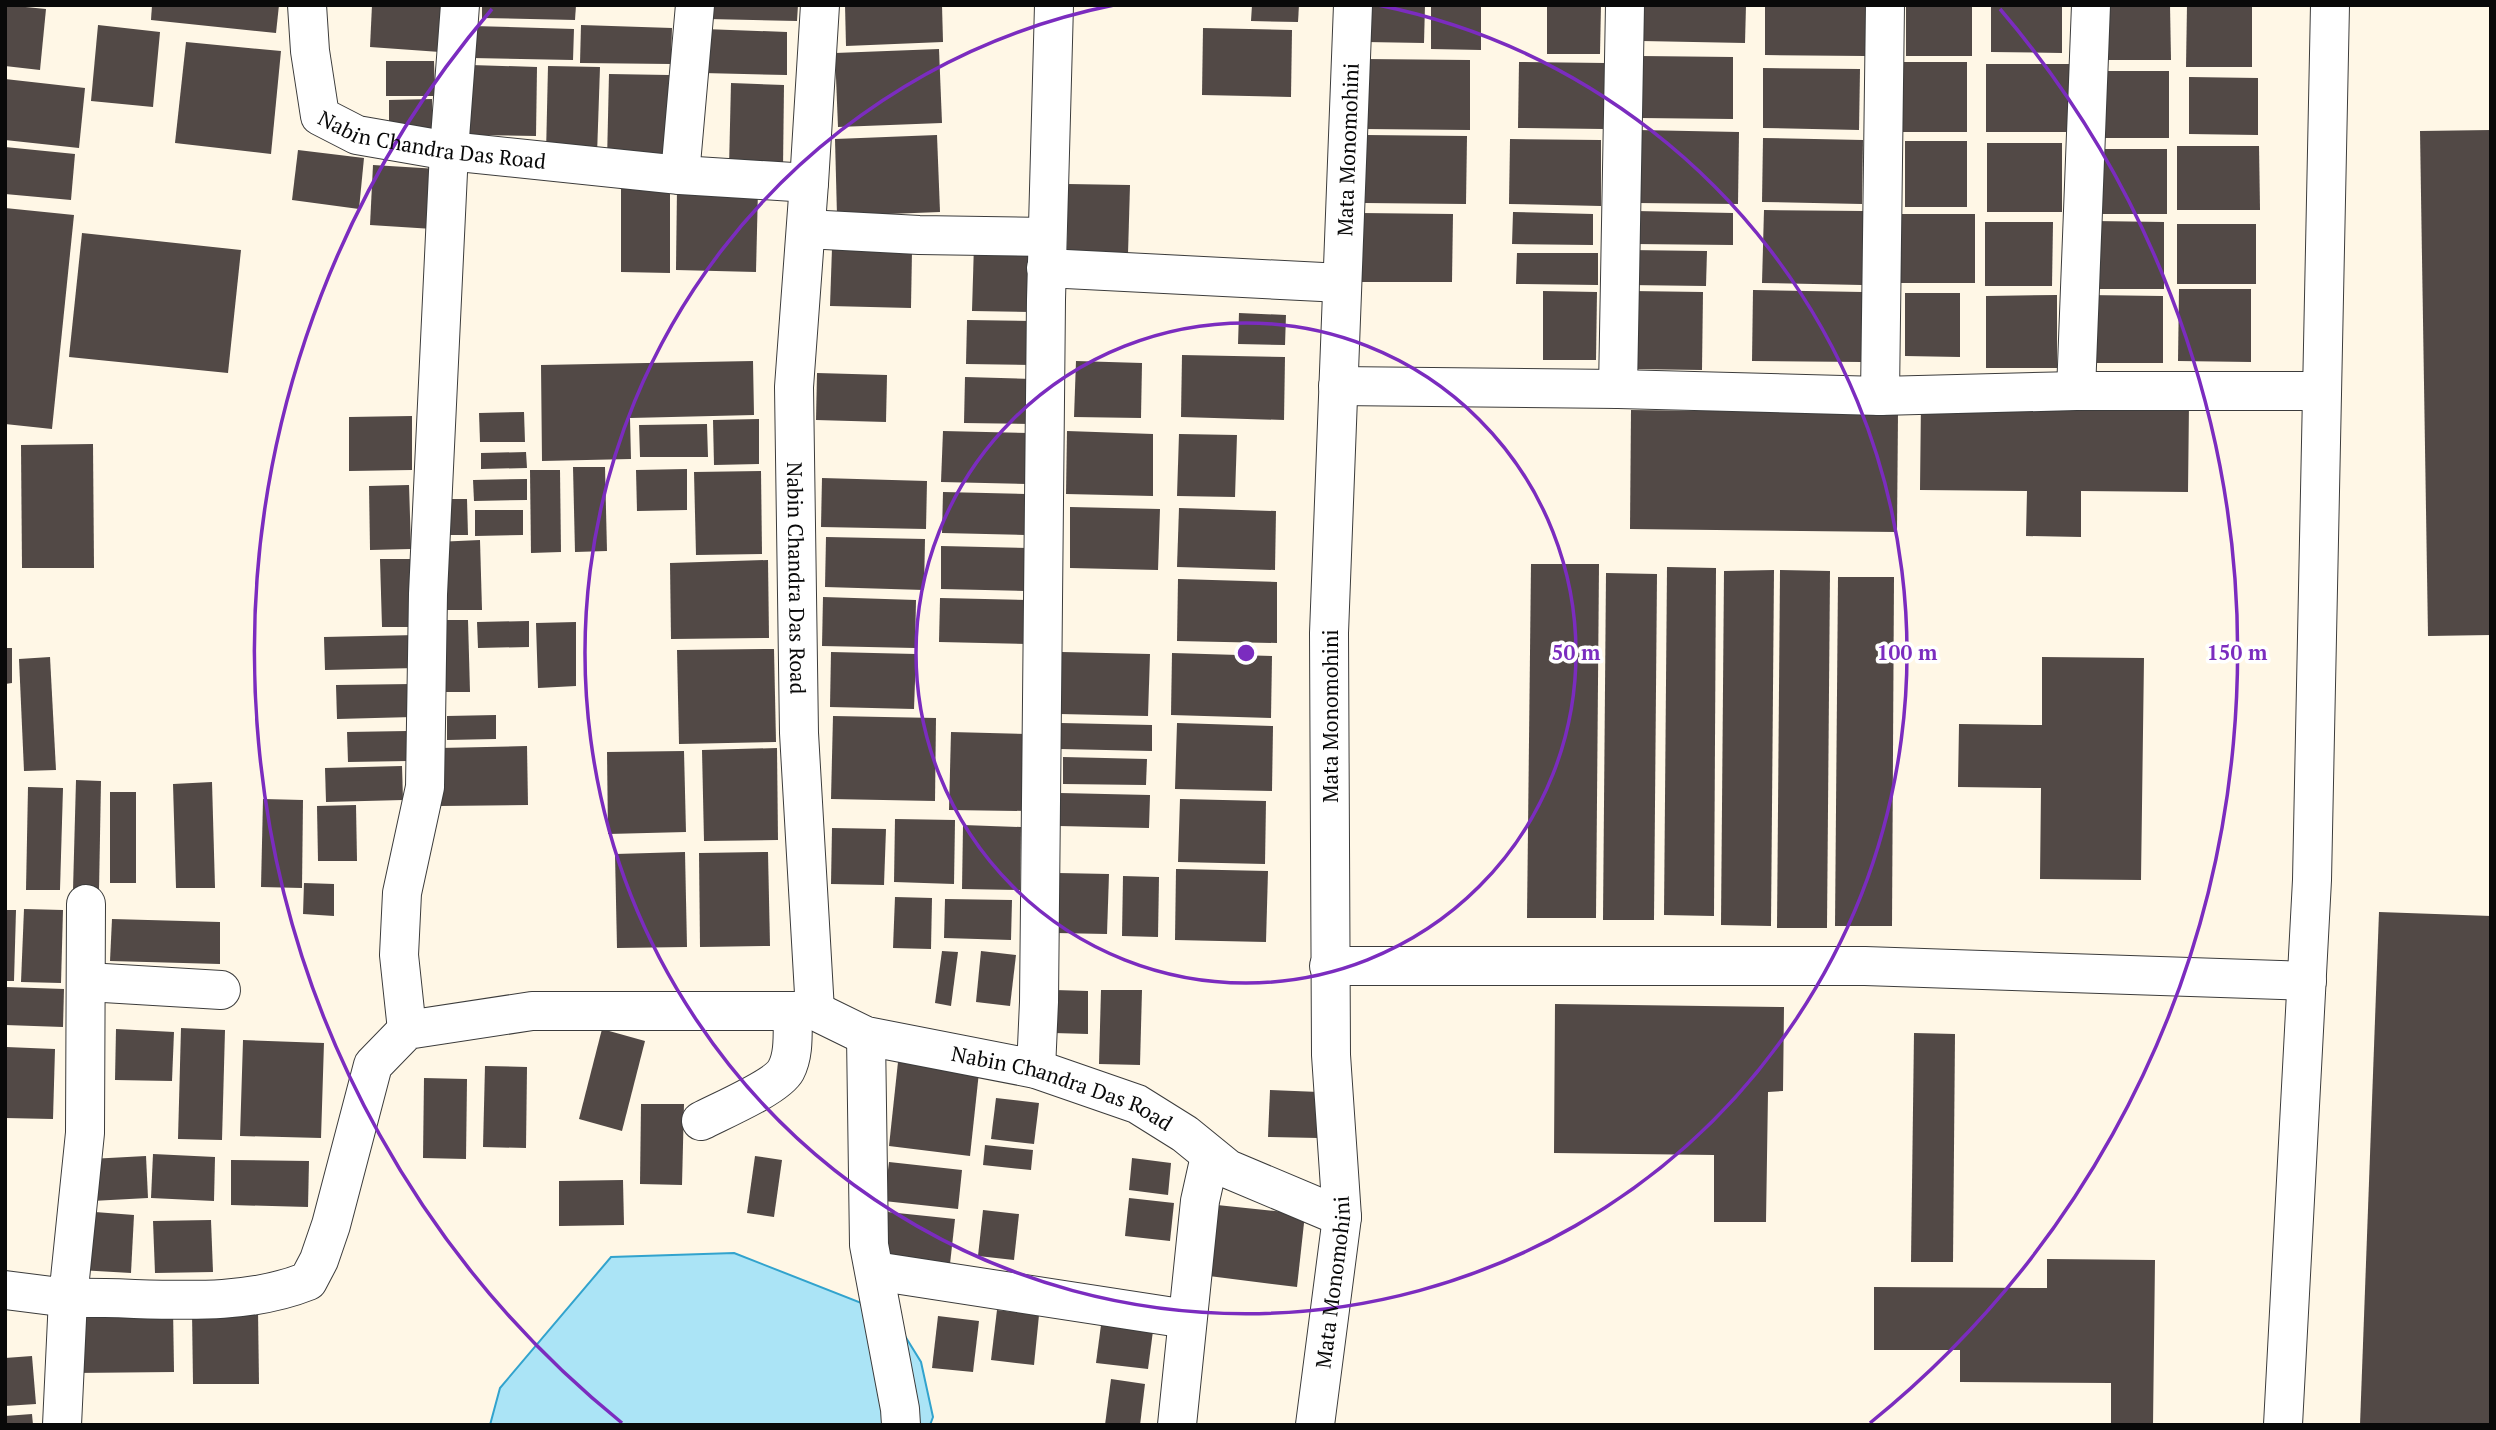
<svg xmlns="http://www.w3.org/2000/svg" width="2496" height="1430" font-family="'PT Serif',serif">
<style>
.water{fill:#abe4f6;stroke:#32a3cd;stroke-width:2}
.building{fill:#524946}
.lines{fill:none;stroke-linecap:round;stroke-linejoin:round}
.minor-casing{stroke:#3c3c3c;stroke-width:40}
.minor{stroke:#fff;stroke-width:38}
.ring{fill:none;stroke:#7b2cbf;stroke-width:3.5}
.labels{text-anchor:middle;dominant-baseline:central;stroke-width:7;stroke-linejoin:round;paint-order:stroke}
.street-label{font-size:21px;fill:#090909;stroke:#fff}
.centre{fill:#7b2cbf;stroke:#fff;stroke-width:3.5}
.ring-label{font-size:21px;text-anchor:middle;font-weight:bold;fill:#7b2cbf;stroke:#fff;stroke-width:7;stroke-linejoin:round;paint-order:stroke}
</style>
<rect width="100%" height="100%" fill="#fff7e6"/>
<!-- water -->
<polygon class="water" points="734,1253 892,1315 921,1362 933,1417 930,1425 490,1425 500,1388 611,1257"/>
<!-- building -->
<g class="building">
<polygon points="5,5 46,9 40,70 5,66"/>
<polygon points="152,5 279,5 276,33 151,20"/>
<polygon points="372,5 443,5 440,52 370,47"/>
<polygon points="482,5 576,5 575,20 482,18"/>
<polygon points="708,5 798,5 797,21 708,19"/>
<polygon points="845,5 942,5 943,42 846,46"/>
<polygon points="1252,5 1299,5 1298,22 1251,21"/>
<polygon points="1367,5 1425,5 1424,43 1366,42"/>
<polygon points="1431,5 1481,5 1481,50 1431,49"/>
<polygon points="1547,5 1601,5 1600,54 1547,54"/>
<polygon points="1642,5 1746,5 1745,43 1642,41"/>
<polygon points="1765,5 1865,5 1865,56 1765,55"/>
<rect x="1906" y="5" width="66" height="51"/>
<polygon points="1991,5 2062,5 2062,53 1991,52"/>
<polygon points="2093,5 2170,5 2171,60 2093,60"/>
<polygon points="2187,5 2252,5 2252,67 2186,67"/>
<polygon points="98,25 160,32 153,107 91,101"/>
<polygon points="581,25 672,28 671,64 580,63"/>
<polygon points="473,26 574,29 573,60 472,58"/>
<polygon points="1203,28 1292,30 1291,97 1202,95"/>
<polygon points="704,29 787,32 787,75 703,73"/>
<polygon points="186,42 281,51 271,154 175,143"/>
<polygon points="939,49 942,123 838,127 835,53"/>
<polygon points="1641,56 1733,57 1733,119 1640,118"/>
<polygon points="1364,59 1470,60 1470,130 1364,129"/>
<polygon points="386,61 434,61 435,96 386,96"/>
<polygon points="1519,62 1605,63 1604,129 1518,128"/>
<polygon points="1899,62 1967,62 1967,132 1898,132"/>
<polygon points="1986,64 2073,64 2074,132 1986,132"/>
<polygon points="471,65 537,67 536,136 469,135"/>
<polygon points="548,66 600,67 597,155 546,154"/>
<polygon points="1763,68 1860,69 1859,130 1763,128"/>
<rect x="2094" y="71" width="75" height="67"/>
<polygon points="609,74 669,75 667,163 607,161"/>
<polygon points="2189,77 2258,78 2258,135 2189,134"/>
<polygon points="5,79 85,88 79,148 5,140"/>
<polygon points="731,83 784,85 783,168 729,167"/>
<polygon points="432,99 433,135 389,136 389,100"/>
<polygon points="1638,130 1739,132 1738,204 1637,203"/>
<polygon points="2491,130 2491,635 2428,636 2420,131"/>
<polygon points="937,135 940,212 837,216 835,139"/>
<polygon points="1366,135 1467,136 1466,204 1365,203"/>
<polygon points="1763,138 1863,140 1862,204 1762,202"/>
<polygon points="1510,139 1601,140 1601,206 1509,204"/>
<rect x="1905" y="141" width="62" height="66"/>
<rect x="1987" y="143" width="75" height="69"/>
<polygon points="2177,146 2259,146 2260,210 2177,210"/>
<polygon points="5,147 75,154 71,200 5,194"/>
<rect x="2088" y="149" width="79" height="65"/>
<polygon points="298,150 364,158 359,209 292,200"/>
<polygon points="373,165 438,169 433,229 370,225"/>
<polygon points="1068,184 1130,185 1128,254 1067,252"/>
<polygon points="677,188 758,189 756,272 676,270"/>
<polygon points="621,189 670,189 670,273 621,272"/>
<polygon points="5,208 74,215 52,429 5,424"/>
<polygon points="1764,210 1864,211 1862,285 1762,283"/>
<polygon points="1636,211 1733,213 1733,245 1635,244"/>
<polygon points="1513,212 1593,214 1593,245 1512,244"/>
<polygon points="1361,213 1453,214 1452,282 1360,282"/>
<rect x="1901" y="214" width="74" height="69"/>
<polygon points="2095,221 2164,222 2164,289 2094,289"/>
<polygon points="1985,222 2053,222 2052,286 1985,286"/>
<rect x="2177" y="224" width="79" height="60"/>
<polygon points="82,233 241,250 228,373 69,357"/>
<polygon points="974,244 1032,245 1030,312 972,311"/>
<polygon points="832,248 912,250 911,308 830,306"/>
<polygon points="1629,250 1707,251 1706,286 1628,285"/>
<polygon points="1517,253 1598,253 1598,285 1516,284"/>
<polygon points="2179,289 2251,289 2251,362 2178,361"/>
<polygon points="1753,290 1863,292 1862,362 1752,361"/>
<polygon points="1543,291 1597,292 1596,360 1543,360"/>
<polygon points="1632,291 1703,292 1702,370 1631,369"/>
<polygon points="1905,293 1960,293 1960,357 1905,356"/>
<polygon points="2057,295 2057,368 1986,368 1986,296"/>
<polygon points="2087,295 2163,296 2163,363 2088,363"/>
<polygon points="1239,313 1286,315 1285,345 1238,344"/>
<polygon points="967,320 1033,321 1032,365 966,364"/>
<polygon points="1182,355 1285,357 1284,420 1181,417"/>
<polygon points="753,361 754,415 630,418 631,459 542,461 541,365"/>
<polygon points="1076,361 1142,363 1141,418 1074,417"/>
<polygon points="817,373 887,375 886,422 816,420"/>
<polygon points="965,377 1032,379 1031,424 964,423"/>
<polygon points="1921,400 2189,403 2188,492 2081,491 2081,537 2026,536 2027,491 1920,490"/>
<polygon points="1631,410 1898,413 1897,532 1630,529"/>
<polygon points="524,412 525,442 480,442 479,413"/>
<polygon points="412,416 412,470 349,471 349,417"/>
<polygon points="759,419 759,464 714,465 713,420"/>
<polygon points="707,424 708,457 640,457 639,425"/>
<polygon points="943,431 1029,433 1027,484 941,482"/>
<polygon points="1067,431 1153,434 1153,496 1066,494"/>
<polygon points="1179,434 1237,435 1235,497 1177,496"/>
<polygon points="93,444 94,568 22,568 21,445"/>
<polygon points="526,452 527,468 481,469 481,453"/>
<polygon points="573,467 605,467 607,551 575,552"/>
<polygon points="687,469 687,510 637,511 636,470"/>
<polygon points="530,470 560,470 561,552 531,553"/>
<polygon points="761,471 762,554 696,555 694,472"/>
<polygon points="822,478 927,481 926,529 821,527"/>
<polygon points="527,479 527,500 474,501 473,480"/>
<polygon points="409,485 411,549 370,550 369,486"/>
<polygon points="943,492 1026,494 1025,535 942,533"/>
<polygon points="437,499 467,499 468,535 438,535"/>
<polygon points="1070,507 1160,509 1158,570 1070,568"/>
<polygon points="1179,508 1276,511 1275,570 1177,567"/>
<polygon points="475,510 523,510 523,535 475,536"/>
<polygon points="826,537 925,539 924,590 825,587"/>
<polygon points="480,540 482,610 438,610 436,542"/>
<polygon points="941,546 1028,548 1026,591 941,589"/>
<polygon points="380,559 413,559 415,627 382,627"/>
<polygon points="768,560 769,638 671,639 670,563"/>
<polygon points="1531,564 1599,564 1596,918 1527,918"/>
<polygon points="1667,567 1716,568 1714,916 1664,915"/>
<polygon points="1774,570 1771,926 1721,925 1724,571"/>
<polygon points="1780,570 1830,571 1827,928 1777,928"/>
<polygon points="1606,573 1657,574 1654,920 1603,920"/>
<polygon points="1838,577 1894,577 1892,926 1835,926"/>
<polygon points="1178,579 1277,582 1277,643 1177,641"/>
<polygon points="823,597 916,600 915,648 822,646"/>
<polygon points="940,598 1028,600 1027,644 939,642"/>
<polygon points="438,620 468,620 470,692 440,692"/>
<polygon points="529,621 529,647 478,648 477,622"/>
<polygon points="576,622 576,686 538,688 536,623"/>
<polygon points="417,635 417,668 325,670 324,637"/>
<polygon points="5,648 12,648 12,683 5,684"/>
<polygon points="774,649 776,742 679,744 677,650"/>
<polygon points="831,652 916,654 914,709 830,707"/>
<polygon points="1062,652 1150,654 1148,716 1060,714"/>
<polygon points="1172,653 1272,656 1271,718 1171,715"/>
<polygon points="50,657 56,770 24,771 19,659"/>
<polygon points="2042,657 2144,658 2141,880 2040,879 2041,788 1958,787 1959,724 2042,725"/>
<polygon points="412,684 413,717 337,719 336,685"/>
<polygon points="496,715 496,739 447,740 447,716"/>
<polygon points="833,716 936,718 935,801 831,799"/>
<polygon points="1061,723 1152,725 1152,751 1060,749"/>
<polygon points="1177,723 1273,726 1272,791 1175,789"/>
<polygon points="407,731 408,761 348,762 347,732"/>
<polygon points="951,732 1029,734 1027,811 949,810"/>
<polygon points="527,746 528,805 440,806 439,748"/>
<polygon points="777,748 778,840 704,841 702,750"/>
<polygon points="684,751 686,832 608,834 607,752"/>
<polygon points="1063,757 1147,759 1146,785 1063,784"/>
<polygon points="402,766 403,800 326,802 325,768"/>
<polygon points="76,780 101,781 99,891 73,890"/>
<polygon points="212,782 215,888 176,888 173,784"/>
<polygon points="28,787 63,788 60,890 26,890"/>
<rect x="110" y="792" width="26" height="91"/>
<polygon points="1060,793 1150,795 1149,828 1059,826"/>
<polygon points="263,799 303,800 302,888 261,887"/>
<polygon points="1180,799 1266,801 1265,864 1178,862"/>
<polygon points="356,805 357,861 318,861 317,806"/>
<polygon points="895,819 955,820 954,884 894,882"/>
<polygon points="963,825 1021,827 1020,890 962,889"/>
<polygon points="832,828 886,829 884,885 831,884"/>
<polygon points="685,852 687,947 617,948 615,854"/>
<polygon points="768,852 770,946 700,947 699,853"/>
<polygon points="1176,869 1268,871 1266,942 1175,940"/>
<polygon points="1058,873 1109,874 1107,934 1056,933"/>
<polygon points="1123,876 1159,877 1158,937 1122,936"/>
<polygon points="304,883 334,884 334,916 303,914"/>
<polygon points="895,897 932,898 931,949 893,948"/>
<polygon points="945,899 1012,900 1011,940 944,938"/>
<polygon points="24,909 63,910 61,983 21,982"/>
<polygon points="5,910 16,910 14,981 5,981"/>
<polygon points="2379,912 2491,916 2491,1425 2360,1425"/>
<polygon points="112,919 220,922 220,964 110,961"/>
<polygon points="942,951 958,952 951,1006 935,1003"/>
<polygon points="981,951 1016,955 1010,1006 976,1002"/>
<polygon points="5,987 64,989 63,1027 5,1025"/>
<polygon points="1055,990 1088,991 1088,1034 1054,1033"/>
<polygon points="1101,990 1142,990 1140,1065 1099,1064"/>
<polygon points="1555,1004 1784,1007 1783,1091 1768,1092 1766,1222 1714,1222 1714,1155 1554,1153"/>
<polygon points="181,1028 225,1030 222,1140 178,1139"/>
<polygon points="116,1029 174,1032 172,1081 115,1080"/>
<polygon points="602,1029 645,1041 622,1131 579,1119"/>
<polygon points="1914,1033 1955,1034 1953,1262 1911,1262"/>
<polygon points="243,1040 324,1043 321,1138 240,1136"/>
<polygon points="6,1047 55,1049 53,1119 5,1118"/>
<polygon points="898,1062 979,1072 970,1156 889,1146"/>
<polygon points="485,1066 527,1067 526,1148 483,1147"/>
<polygon points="424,1078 467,1079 466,1159 423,1158"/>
<polygon points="1270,1090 1319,1092 1318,1138 1268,1137"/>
<polygon points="996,1098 1039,1103 1034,1144 991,1139"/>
<polygon points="641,1104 684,1104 682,1185 640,1184"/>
<polygon points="985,1145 1033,1150 1031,1170 983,1165"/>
<polygon points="153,1154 215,1157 214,1201 151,1198"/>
<polygon points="146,1156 148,1198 92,1201 90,1159"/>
<polygon points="755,1156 782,1160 774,1217 747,1213"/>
<polygon points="1132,1158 1171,1163 1168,1195 1129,1190"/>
<polygon points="231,1160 309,1161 308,1207 231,1205"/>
<polygon points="889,1162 962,1170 958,1209 884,1201"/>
<polygon points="623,1180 624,1225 559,1226 559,1181"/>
<polygon points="1129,1198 1174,1203 1170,1241 1125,1236"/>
<polygon points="1217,1205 1305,1214 1297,1287 1209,1276"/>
<polygon points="983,1210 1019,1214 1014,1260 978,1256"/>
<polygon points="82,1211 134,1215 131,1273 79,1270"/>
<polygon points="888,1212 955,1219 950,1264 882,1257"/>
<polygon points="211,1220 213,1272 155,1273 153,1221"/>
<polygon points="2047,1259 2155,1260 2153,1425 2111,1425 2111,1383 1960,1382 1960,1350 1874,1350 1874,1287 2047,1288"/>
<polygon points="173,1307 174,1372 73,1373 72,1314"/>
<polygon points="258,1310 259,1384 193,1384 192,1311"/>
<polygon points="997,1310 1039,1315 1034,1365 991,1360"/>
<polygon points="938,1316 979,1321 973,1372 932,1368"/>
<polygon points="1101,1325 1153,1331 1148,1369 1096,1363"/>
<polygon points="32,1356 36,1404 5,1406 5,1358"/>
<polygon points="1111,1379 1145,1384 1140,1425 1105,1425"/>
<polygon points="32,1414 33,1425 5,1425 5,1416"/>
</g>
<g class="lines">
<!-- minor casing -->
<g class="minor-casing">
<g id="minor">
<path id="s1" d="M 307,5 L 310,51 L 320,116 L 357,135 L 449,151 L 680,175 L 809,183 L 794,387 L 799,733 L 815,1011"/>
<polyline points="680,175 695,5"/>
<polyline points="809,183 820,5"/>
<polyline points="806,229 919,235 1047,237"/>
<polyline points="1046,268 1342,283"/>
<polyline points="1338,386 1618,389 1880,396 2076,391 2322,391"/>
<polyline points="1618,389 1625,5"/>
<polyline points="2076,391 2091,5"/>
<polyline points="1880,396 1885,5"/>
<polyline points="1329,966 1865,966 2307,981"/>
<polyline points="87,982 221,990"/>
<polyline points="407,1030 399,955 402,893 425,787 428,594 449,151 460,5"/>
<polyline points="866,1036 869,1245 900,1409 901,1425"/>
<polyline points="1036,1069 1039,1002 1046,300 1054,5"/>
<path d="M 701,1121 C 720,1111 777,1087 786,1070 C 795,1053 792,1030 793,1011"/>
<polyline points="875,1271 1187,1319"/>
<polyline points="5,1290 68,1298 85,1133 86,904"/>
<path id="s2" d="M 62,1425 L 68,1298 C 148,1296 233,1311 308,1281 L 319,1260 L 331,1225 L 373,1065 L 407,1030 L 532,1011 L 815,1011 L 866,1036 L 1036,1069 L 1137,1104 L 1185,1134 L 1228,1169 L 1342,1217"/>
<polyline points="1177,1425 1200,1201 1210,1156"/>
<path id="s3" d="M 1315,1425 L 1342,1217 L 1331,1055 L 1329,633 L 1353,5"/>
<polyline points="2283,1425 2312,880 2330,5"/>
</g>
</g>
<!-- minor -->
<use href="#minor" class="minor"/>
</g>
<!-- distance rings -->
<g class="ring">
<circle cx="1246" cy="653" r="330"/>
<path d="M1378 5A661 661 0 1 1 1114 5"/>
<path d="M622 1423A991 991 0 0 1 492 9M2000 9A991 991 0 0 1 1870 1423"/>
</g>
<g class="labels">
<!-- street labels -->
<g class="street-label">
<text stroke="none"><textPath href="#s1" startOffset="228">Nabin Chandra Das Road</textPath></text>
<text stroke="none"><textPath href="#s3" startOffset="1278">Mata Monomohini</textPath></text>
<text stroke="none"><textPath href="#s1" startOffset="1004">Nabin Chandra Das Road</textPath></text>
<text transform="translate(1330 716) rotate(-90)">Mata Monomohini</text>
<text stroke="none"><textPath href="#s2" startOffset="1314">Nabin Chandra Das Road</textPath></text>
<text stroke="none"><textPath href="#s3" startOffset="144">Mata Monomohini</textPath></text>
</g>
</g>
<circle cx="1246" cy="653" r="10" class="centre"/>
<g class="ring-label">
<text x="1576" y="660">50 m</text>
<text x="1907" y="660">100 m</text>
<text x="2237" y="660">150 m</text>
</g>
<!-- border -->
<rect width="2496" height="1430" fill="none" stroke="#090909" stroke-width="14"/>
</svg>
